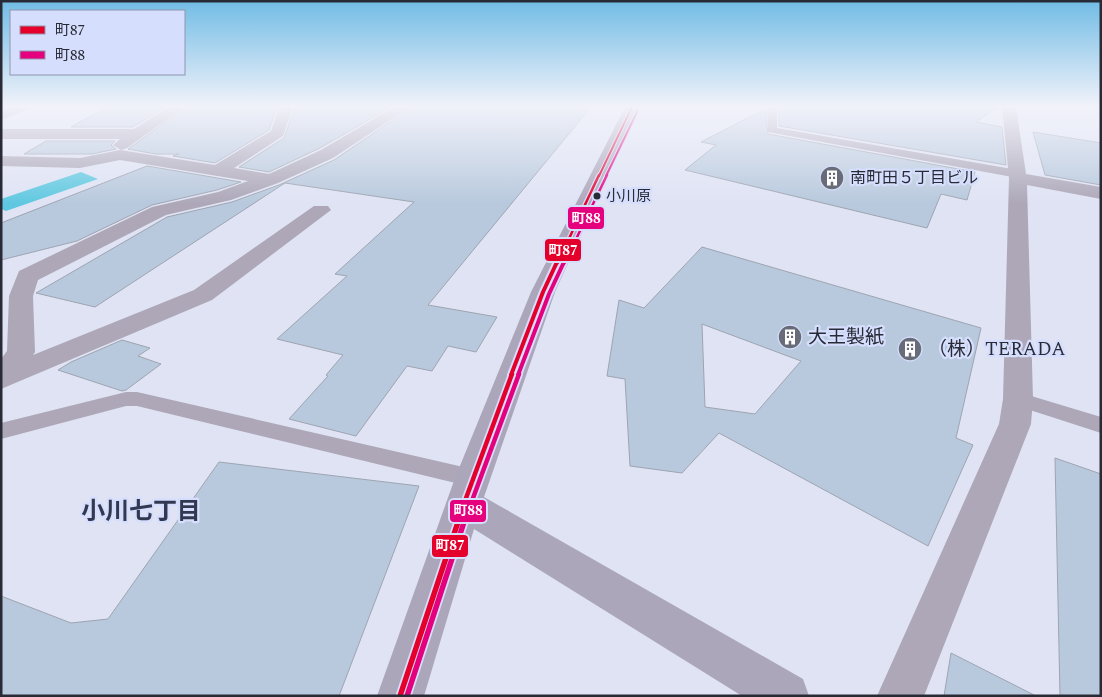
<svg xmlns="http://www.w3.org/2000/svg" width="1102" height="697" font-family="Spectral,'Noto Sans JP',serif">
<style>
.water{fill:#5ec8e0}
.building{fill:#b8c9dd;stroke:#9ea4b0;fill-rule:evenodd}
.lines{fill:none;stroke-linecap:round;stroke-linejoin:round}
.lane{fill:#ada7b8;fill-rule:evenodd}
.street{fill:#ada7b8;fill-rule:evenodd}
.secondary{fill:#aca6ba;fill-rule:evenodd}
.bus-1-far4-casing{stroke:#d6defd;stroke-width:4}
.bus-1-far3-casing{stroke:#d6defd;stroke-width:5}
.bus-1-far2-casing{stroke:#d6defd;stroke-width:8}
.bus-1-far1-casing{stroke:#d6defd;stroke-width:8}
.bus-1-casing{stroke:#d6defd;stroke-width:9}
.bus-2-far4-casing{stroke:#d6defd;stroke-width:4}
.bus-2-far3-casing{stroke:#d6defd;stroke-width:5}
.bus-2-far2-casing{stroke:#d6defd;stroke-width:8}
.bus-2-far1-casing{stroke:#d6defd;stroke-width:8}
.bus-2-casing{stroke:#d6defd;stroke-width:9}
.bus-1-far4{stroke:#e4002b;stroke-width:2}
.bus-1-far3{stroke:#e4002b;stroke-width:2.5}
.bus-1-far2{stroke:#e4002b;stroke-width:4}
.bus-1-far1{stroke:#e4002b;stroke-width:4.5}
.bus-1{stroke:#e4002b;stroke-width:5.5}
.bus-2-far4{stroke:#e5007d;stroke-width:2}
.bus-2-far3{stroke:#e5007d;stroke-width:2.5}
.bus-2-far2{stroke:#e5007d;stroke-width:4}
.bus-2-far1{stroke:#e5007d;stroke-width:4.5}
.bus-2{stroke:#e5007d;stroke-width:5.5}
.bus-dot{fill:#282b36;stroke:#d6defd;stroke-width:2}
.labels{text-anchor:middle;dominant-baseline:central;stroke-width:4.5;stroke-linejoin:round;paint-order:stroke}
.far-bus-label{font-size:15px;fill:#282b36;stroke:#d6defd;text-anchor:start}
.far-poi-label{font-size:16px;fill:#282b36;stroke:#d6defd;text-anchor:start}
.poi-label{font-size:19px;fill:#282b36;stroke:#d6defd;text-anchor:start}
.near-neighbourhood-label{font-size:24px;font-weight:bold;fill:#323850;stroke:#d6defd}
.line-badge{stroke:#d6defd;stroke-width:2}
.badge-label{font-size:14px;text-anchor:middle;font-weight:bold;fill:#fff}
</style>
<rect width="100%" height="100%" fill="#dfe3f4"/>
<!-- water -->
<polygon class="water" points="81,172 98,179 6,211 1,209 1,199"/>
<!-- building -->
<g class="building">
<polygon points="107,107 166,107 133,127 71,127"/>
<polygon points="187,107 277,107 269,130 215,163 173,156 179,154 156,154 128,149"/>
<polygon points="295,107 391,107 320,148 269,172 239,167 284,138"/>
<polygon points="412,107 591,107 428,305 497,317 476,352 448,346 432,371 407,366 356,436 289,419 328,376 326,375 343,355 277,339 347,276 335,274 414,202 285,183 95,307 36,293 167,217 232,202 279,185 334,160"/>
<polygon points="785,107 998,107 976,122 1002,127 1006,165 779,126 779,110 782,110"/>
<polygon points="765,109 768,134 975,172 967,200 941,194 927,228 685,170 716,145 701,142"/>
<polygon points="1033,132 1101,143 1101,185 1045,175"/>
<polygon points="46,141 115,141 111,145 116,149 92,154 24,154"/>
<polygon points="147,166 241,182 217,190 152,205 77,241 1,260 1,223"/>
<path d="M 702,247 L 981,328 L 956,438 L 973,445 L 928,546 L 719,433 L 682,473 L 630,466 L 625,379 L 607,376 L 619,300 L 644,308 ZM 702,324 L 801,361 L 755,414 L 705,407 Z"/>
<polygon points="122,340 150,348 138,356 161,364 126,390 122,391 58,370 71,362"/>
<polygon points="1055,458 1101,474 1101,696 1060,696"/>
<polygon points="219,462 419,486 339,696 1,696 1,596 71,623 108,619"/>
<polygon points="951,653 1036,696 944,696"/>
</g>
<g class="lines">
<!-- lane -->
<g class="lane">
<polygon points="767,107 777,107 777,128 1018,170 1024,174 1018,178 768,132"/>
<polygon points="126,392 137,392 472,469 480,471 484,478 480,485 472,487 137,406 126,406 1,439 1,423"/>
<polygon points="1018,392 1101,417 1101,433 1011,404 1008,399 1011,394"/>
</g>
<!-- street -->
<g class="street">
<polygon points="169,107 185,107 127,148 121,150 113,145 120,139 1,139 1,129 134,129"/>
<polygon points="279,107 293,107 283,136 234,168 269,174 321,150 394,107 410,107 333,158 278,183 231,200 166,215 38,280 33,296 35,352 33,355 194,290 314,206 328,206 331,210 212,300 1,389 1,359 7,351 9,296 19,271 152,207 218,192 248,181 120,160 80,168 1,166 1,156 80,158 120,150 215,165 271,131"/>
<polygon points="1002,107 1016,107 1026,174 1101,187 1101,199 1027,185 1033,399 1031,424 924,696 877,696 999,424 1003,399 1009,178"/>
</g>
<!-- secondary -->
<g class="secondary">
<polygon points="10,107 28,107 26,110 1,120 1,111"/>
<polygon points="625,107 639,107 555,292 484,497 803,679 809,696 742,696 474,529 424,696 377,696 455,478 531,292"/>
</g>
<!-- bus-1-far4 casing -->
<g class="bus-1-far4-casing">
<polyline id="bus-1-far4" points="599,176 632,107"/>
</g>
<!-- bus-1-far3 casing -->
<g class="bus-1-far3-casing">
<polyline id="bus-1-far3" points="557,264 599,175"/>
</g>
<!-- bus-1-far2 casing -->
<g class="bus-1-far2-casing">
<polyline id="bus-1-far2" points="511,375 543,292 557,262"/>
</g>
<!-- bus-1-far1 casing -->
<g class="bus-1-far1-casing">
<polyline id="bus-1-far1" points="459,517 512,374"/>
</g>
<!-- bus-1 casing -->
<g class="bus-1-casing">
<polyline id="bus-1" points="400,696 460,516"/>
</g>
<!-- bus-2-far4 casing -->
<g class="bus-2-far4-casing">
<polyline id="bus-2-far4" points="606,176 638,110"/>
</g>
<!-- bus-2-far3 casing -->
<g class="bus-2-far3-casing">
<polyline id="bus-2-far3" points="564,264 607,175"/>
</g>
<!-- bus-2-far2 casing -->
<g class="bus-2-far2-casing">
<polyline id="bus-2-far2" points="518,375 549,294 564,262"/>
</g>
<!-- bus-2-far1 casing -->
<g class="bus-2-far1-casing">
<polyline id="bus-2-far1" points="466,517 519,374"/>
</g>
<!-- bus-2 casing -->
<g class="bus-2-casing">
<polyline id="bus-2" points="407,696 466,516"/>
</g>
<!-- bus-1-far4 -->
<use href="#bus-1-far4" class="bus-1-far4"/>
<!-- bus-1-far3 -->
<use href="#bus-1-far3" class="bus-1-far3"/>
<!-- bus-1-far2 -->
<use href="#bus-1-far2" class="bus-1-far2"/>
<!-- bus-1-far1 -->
<use href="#bus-1-far1" class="bus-1-far1"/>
<!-- bus-1 -->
<use href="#bus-1" class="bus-1"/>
<!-- bus-2-far4 -->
<use href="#bus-2-far4" class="bus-2-far4"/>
<!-- bus-2-far3 -->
<use href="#bus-2-far3" class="bus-2-far3"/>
<!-- bus-2-far2 -->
<use href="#bus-2-far2" class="bus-2-far2"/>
<!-- bus-2-far1 -->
<use href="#bus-2-far1" class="bus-2-far1"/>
<!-- bus-2 -->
<use href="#bus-2" class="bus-2"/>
</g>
<!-- sky -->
<linearGradient id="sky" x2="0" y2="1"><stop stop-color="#71bce5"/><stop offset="0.52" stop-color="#f1f2fa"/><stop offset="1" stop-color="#f1f2fa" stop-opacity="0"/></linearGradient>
<rect width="1102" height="204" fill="url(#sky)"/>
<!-- icons -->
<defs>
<g id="building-disc" transform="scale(1.25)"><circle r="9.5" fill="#686b78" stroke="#d6defd"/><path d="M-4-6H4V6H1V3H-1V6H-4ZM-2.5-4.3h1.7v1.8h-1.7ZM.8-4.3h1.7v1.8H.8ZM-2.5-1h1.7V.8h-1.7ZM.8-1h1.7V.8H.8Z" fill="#fff"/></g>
</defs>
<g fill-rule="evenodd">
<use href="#building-disc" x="832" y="178"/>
<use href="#building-disc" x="790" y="337"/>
<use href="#building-disc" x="910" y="349"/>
</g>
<!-- markers -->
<circle class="bus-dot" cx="597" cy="196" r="4.5"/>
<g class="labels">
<!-- far-bus labels -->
<g class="far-bus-label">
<text x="606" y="196">小川原</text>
</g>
<!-- far-poi labels -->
<g class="far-poi-label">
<text x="850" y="178">南町田５丁目ビル</text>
</g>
<!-- poi labels -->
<g class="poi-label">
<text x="808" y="337">大王製紙</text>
<text x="928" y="349">（株）TERADA</text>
</g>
<!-- near-neighbourhood labels -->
<g class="near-neighbourhood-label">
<text x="141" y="512">小川七丁目</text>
</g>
</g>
<g class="line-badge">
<rect x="567" y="206" width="38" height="24" rx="5" fill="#e5007d"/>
<rect x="544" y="238" width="38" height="24" rx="5" fill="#e4002b"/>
<rect x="449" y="499" width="38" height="24" rx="5" fill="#e5007d"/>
<rect x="431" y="534" width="38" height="24" rx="5" fill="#e4002b"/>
</g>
<g class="badge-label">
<text x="586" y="223">町88</text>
<text x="563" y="255">町87</text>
<text x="468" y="515">町88</text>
<text x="450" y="550">町87</text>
</g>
<!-- border -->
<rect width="1102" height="697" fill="none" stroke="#282b36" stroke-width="5"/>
<!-- legend -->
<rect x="10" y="10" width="175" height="65" fill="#d6defd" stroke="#9096ad"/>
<rect x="20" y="26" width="25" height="8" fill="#e4002b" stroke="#9096ad"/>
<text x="55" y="35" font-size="15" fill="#282b36">町87</text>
<rect x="20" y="51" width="25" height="8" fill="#e5007d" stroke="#9096ad"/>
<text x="55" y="60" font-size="15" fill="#282b36">町88</text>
</svg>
